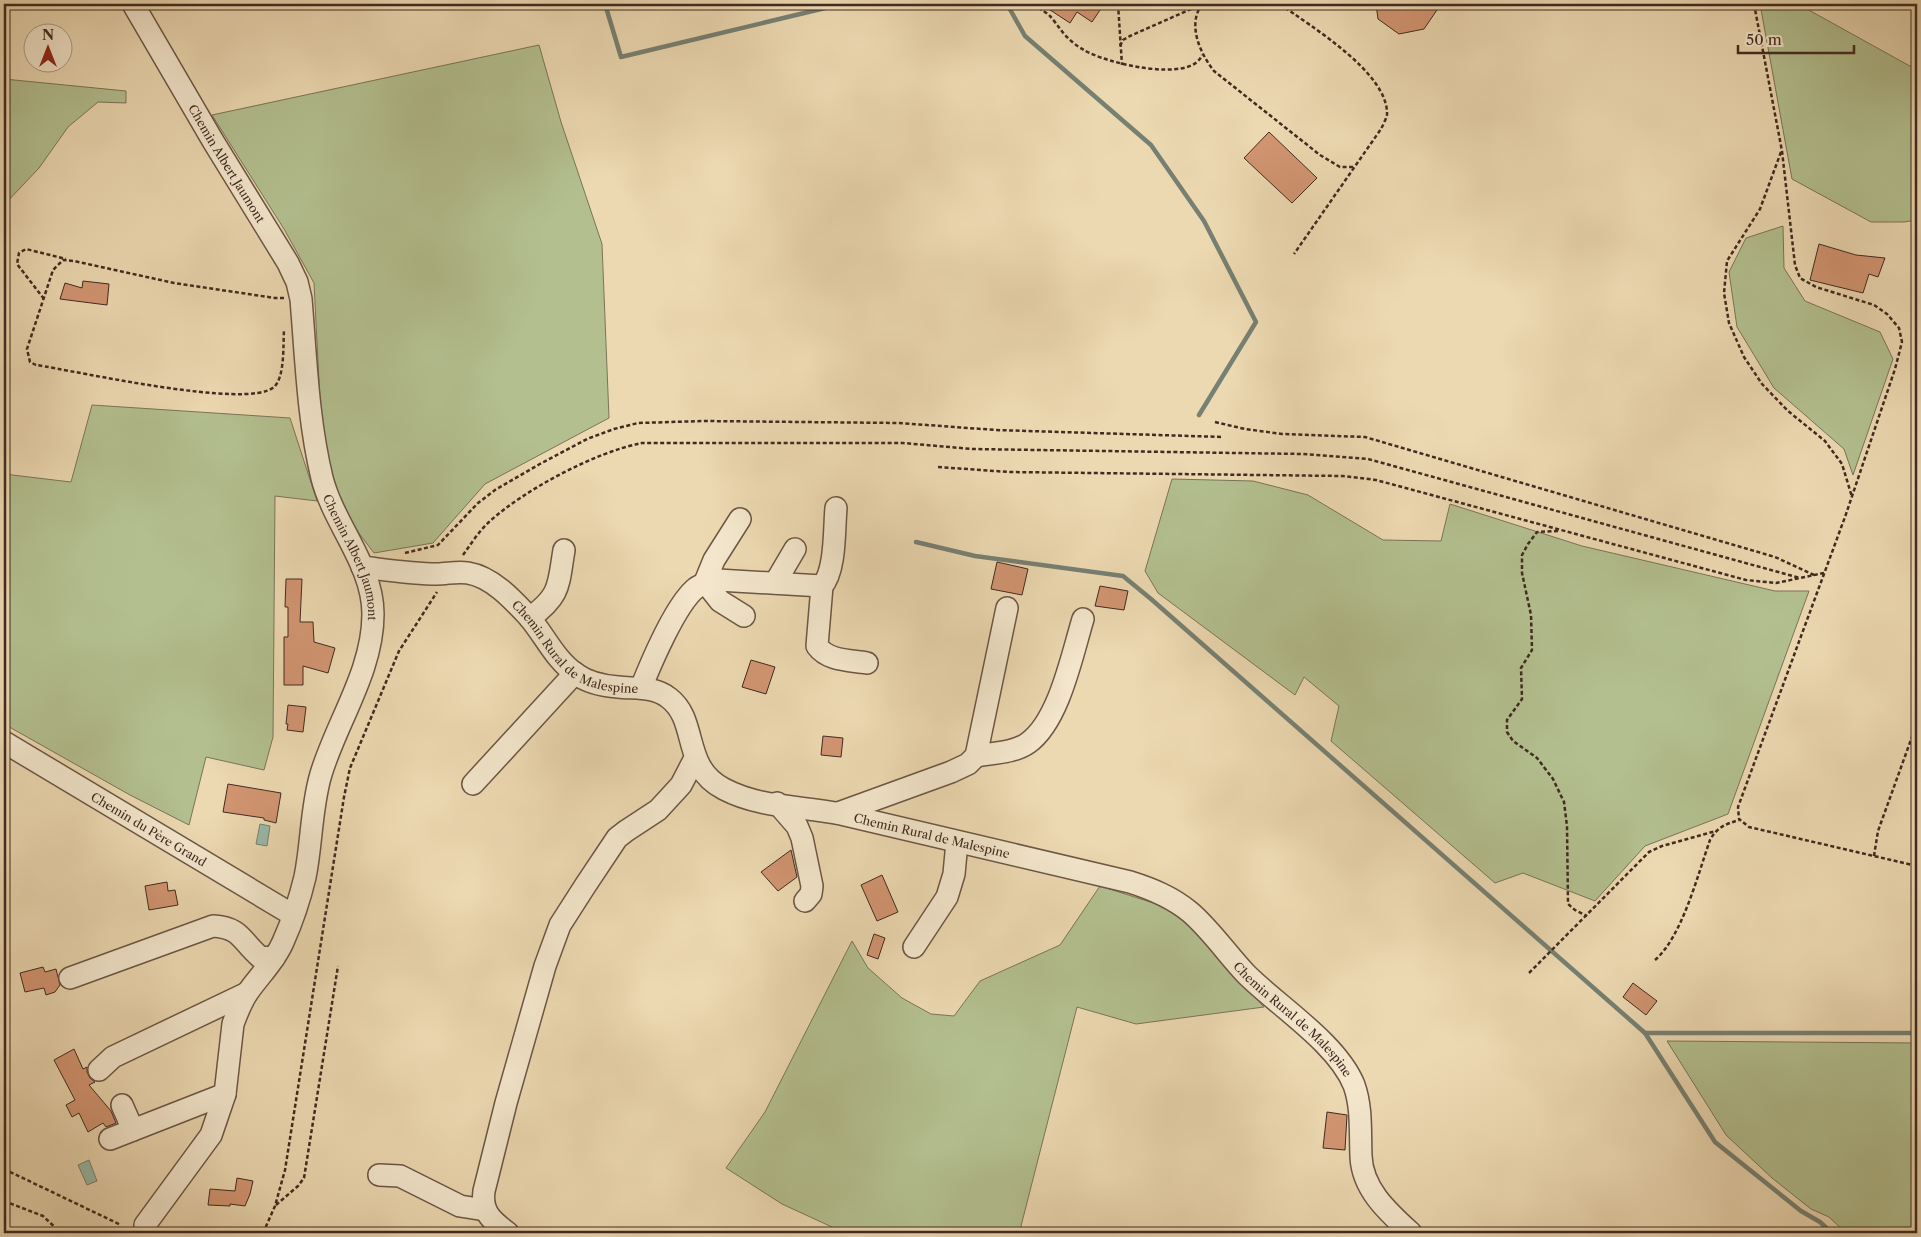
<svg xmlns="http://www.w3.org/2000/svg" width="1921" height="1237" font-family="'Libre Caslon Text',serif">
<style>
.green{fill:#b3bf8f;stroke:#7a7458}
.water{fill:#99baa9;stroke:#768073}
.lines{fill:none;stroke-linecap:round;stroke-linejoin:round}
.stream{stroke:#768073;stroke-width:4.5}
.building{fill:#d29572;stroke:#412a21}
.minor-casing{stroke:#6c5645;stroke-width:24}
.path{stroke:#412a21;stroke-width:2.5;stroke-dasharray:4 2.5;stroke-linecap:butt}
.minor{stroke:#f3e6cc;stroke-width:21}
.labels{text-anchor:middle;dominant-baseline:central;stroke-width:5;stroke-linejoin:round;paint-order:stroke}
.street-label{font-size:12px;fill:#412a21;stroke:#f3e6cc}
</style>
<rect width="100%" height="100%" fill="#ecd8b1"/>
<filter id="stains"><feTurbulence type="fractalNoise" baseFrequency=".004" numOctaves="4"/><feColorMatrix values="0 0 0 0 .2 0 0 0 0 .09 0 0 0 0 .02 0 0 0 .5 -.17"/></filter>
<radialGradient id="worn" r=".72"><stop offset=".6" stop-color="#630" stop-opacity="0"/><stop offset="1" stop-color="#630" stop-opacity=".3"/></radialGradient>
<!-- green -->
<g class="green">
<polygon points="1760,4 1798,4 1917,70 1917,220 1904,222 1871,222 1792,179"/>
<polygon points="539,45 561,122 602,244 609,418 485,484 433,543 374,553 345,515 322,440 314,283 284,229 212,115"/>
<polygon points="4,79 126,91 126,103 98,102 68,127 39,168 4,205"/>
<polygon points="1783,226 1784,268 1805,301 1880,332 1893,359 1853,475 1844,449 1774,388 1737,327 1729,272 1746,238"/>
<polygon points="92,405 290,418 317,501 275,496 273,737 264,770 206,757 189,825 130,795 4,724 4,474 71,482"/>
<polygon points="1172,479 1253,481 1308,495 1383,540 1441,541 1450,504 1582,546 1775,591 1809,591 1728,814 1645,846 1595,901 1523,873 1495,883 1331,741 1339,706 1304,677 1295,695 1158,593 1145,571"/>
<polygon points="1100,886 1166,907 1188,923 1264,1007 1136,1024 1077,1007 1021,1226 1022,1233 845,1233 782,1204 726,1168 765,1112 852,941 868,968 902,998 931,1014 954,1016 980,981 1060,945"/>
<polygon points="1667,1041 1917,1043 1917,1233 1846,1233 1829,1217 1811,1209 1772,1178 1726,1135"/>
</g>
<!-- water -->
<g class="water">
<polygon points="260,824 270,826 267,846 256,844"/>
<polygon points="89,1160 97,1181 87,1185 78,1165"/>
</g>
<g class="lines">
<!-- stream -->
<g class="stream">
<polyline points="605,4 621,57 842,4"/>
<polyline points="1007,4 1025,36 1151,145 1204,221 1256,322 1199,415"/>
<polyline points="916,542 975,556 1123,576 1151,599 1645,1033 1917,1033"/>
<polyline points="1645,1033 1715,1142 1801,1211 1820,1222 1832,1233"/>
</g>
</g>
<!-- building -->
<g class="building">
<polygon points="1041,4 1104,4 1092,22 1077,12 1070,23"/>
<polygon points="1376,4 1441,4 1424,29 1399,34 1378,19"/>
<polygon points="1269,132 1317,178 1292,203 1244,158"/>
<polygon points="1819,244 1856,255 1885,258 1878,277 1869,274 1863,293 1810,280"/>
<polygon points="83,281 109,284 107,305 60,299 65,283 82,288"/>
<polygon points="997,562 1028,569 1022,595 991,589"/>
<polygon points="286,579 302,579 300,622 313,622 314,642 335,648 328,673 303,666 303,685 284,685 284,637 288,637 288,607 285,607"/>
<polygon points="1100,586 1128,591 1124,610 1095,606"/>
<polygon points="751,660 775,667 766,694 742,687"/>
<polygon points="288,705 306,707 303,732 287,730 288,724 286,724"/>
<polygon points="823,736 843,738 841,757 821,755"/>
<polygon points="228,784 281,793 276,823 264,820 264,818 223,812"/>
<polygon points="791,850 797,877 778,891 761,872"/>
<polygon points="882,875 898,912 877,921 861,885"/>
<polygon points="167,882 168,891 175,890 178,905 149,910 145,886"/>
<polygon points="874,934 885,938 878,959 867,955"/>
<polygon points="43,967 45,972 56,969 60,985 55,992 46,995 44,988 25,992 20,973"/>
<polygon points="1633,983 1657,1001 1646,1015 1623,997"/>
<polygon points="74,1049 83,1069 87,1067 87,1072 90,1078 95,1082 89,1085 111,1111 116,1123 106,1127 103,1123 88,1132 79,1113 72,1117 66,1105 75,1100 54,1060"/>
<polygon points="1327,1112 1347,1115 1345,1150 1323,1148"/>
<polygon points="237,1178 253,1181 250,1194 245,1206 230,1204 230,1206 208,1205 210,1189 235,1191"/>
</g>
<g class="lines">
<!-- minor casing -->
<g class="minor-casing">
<g id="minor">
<path id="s1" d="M 133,4 L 213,141 L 288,263 L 297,282 L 301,299 C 306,359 308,420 322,478 C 334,525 373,565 373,614 C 373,671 337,721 321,774 C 311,807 312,843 305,877 C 300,898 292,922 283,942 C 275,961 259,976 248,992 C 241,1002 237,1013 233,1024 L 225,1094 L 211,1135 L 145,1225"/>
<polyline points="740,519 714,560 705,582 720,601 744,616"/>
<path id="s2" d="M 362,567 C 387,570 412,574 437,574 C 447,574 457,571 468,573 C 492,577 512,599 528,616 C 544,634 555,660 576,674 C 587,682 604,686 618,687 C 635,689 654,686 669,698 C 699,721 681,767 724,789 C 760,808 802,806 841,814 C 937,836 1033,859 1130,882 C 1152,889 1172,897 1190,912 C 1211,930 1227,954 1246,974 C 1278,1006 1337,1043 1354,1085 C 1362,1107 1360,1132 1361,1156 C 1362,1189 1388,1212 1411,1233"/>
<polyline points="775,583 795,549"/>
<path d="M 822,586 L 817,646 C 828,661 849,660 867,663"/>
<path d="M 1007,608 L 976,756 C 992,753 1014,753 1028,743 C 1059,721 1072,655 1083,619"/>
<path d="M 530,618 C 561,595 558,586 564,550"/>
<path d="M 641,688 C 651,663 676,604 696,588 C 703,583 710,582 718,580 L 822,586 C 836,571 834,528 836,508"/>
<path id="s3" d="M 4,742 L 293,915"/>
<polyline points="473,784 575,673"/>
<polyline points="777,803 797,826 802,838 812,886 811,894 805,901"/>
<polyline points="838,813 951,772 968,764 976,756"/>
<polyline points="914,947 947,897 954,874 957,842"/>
<path d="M 70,978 L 213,926 C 242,928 240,940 260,957 L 274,958"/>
<polyline points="99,1070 113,1057 247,993"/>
<polyline points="122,1105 133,1130"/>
<polyline points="110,1139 225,1094"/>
<polyline points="379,1175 400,1176 460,1206 485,1210"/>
<path d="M 508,1233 C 492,1221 481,1212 484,1191 L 506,1103 L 545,966 L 560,925 L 585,886 L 617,838 L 626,831 L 658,810 L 681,785 L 695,758"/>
</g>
</g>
<!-- path -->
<g class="path">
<path d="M 1033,4 C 1038,8 1044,11 1049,15 C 1053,19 1057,25 1061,30 C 1066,37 1076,46 1084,50 C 1105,63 1191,84 1202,55"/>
<polyline points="1118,4 1122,65"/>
<path d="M 1202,4 C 1187,25 1200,53 1214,71 L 1320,155 L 1340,167 L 1354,167"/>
<path d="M 1280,4 C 1310,26 1389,73 1387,115 C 1386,119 1383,125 1381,129 L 1294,254"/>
<polyline points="1754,4 1782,151 1795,265 1800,278 1816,287 1874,305 1887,314 1899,328 1902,342 1895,369 1845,517 1745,788 1738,807 1739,819 1749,827 1917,866"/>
<polyline points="1120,46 1123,40 1130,36 1200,5"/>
<polyline points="1781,152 1760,209 1727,261 1724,293 1729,323 1744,357 1762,384 1788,411 1825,441 1842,464 1852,497"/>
<path d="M 284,298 L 275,298 L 174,283 L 74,261 L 63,260 L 53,270 L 27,349 L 30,362 L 36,365 C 77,371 248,410 274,387 C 285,377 283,345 284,331"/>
<polyline points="44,299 17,264 19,253 26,249 66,259"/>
<polyline points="1215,422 1245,429 1282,434 1365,437 1775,557 1814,575"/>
<polyline points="938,467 1009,472 1343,476 1376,480 1746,580 1776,583 1824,573"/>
<polyline points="1558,531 1537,532 1528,544 1522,555 1522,573 1531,615 1532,650 1521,668 1522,699 1507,720 1507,732 1513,741 1537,758 1553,779 1564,802 1567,826 1568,904 1575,910 1587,916"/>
<polyline points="405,553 438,545 478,503 495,490 538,465 587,439 614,429 638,423 704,421 899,423 996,430 1223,437"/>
<path d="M 463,555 C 471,544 479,531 489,522 C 524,490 595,452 642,443 L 903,443 L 972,449 L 1303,454 L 1368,459 L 1800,578"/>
<polyline points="1874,856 1878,831 1917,723"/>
<path d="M 1655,960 C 1682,937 1698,874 1710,840 C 1717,827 1726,824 1739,820"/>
<polyline points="1529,973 1649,852 1662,846 1716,831"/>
<polyline points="4,1169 121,1225"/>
<polyline points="4,1201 43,1216 59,1231"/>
<polyline points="276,1205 298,1186 304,1178 338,966"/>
<polyline points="56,1233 76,1229 89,1233"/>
<polyline points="263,1233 275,1206 285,1170 344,797 350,768 399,651 437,592"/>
</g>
<!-- minor -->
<use href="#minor" class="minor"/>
</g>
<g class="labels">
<!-- street labels -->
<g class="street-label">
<text stroke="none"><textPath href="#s1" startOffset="185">Chemin Albert Jaumont</textPath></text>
<text stroke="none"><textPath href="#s1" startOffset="606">Chemin Albert Jaumont</textPath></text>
<text stroke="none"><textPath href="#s2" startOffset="242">Chemin Rural de Malespine</textPath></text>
<text stroke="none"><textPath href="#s3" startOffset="169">Chemin du Père Grand</textPath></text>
<text stroke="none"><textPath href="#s2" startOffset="678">Chemin Rural de Malespine</textPath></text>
<text stroke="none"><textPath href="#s2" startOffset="1098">Chemin Rural de Malespine</textPath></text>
</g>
</g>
<!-- margin -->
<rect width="1921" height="1237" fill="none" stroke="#ecd8b1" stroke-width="20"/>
<rect x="5" y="5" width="1911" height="1227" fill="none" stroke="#412a21" stroke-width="2.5"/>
<rect x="10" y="10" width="1901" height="1217" fill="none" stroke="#412a21"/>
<!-- north arrow -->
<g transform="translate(48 48)"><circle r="24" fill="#f3e6cc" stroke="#ac9b88"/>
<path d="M0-4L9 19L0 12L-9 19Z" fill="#8f2418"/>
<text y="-8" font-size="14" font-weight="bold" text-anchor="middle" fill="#412a21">N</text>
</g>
<!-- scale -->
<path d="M1738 45v8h116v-8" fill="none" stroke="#412a21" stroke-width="2.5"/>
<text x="1746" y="45" font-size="15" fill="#412a21" stroke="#f3e6cc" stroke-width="4" paint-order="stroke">50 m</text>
<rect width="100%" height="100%" filter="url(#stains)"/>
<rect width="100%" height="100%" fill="url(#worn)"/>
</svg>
